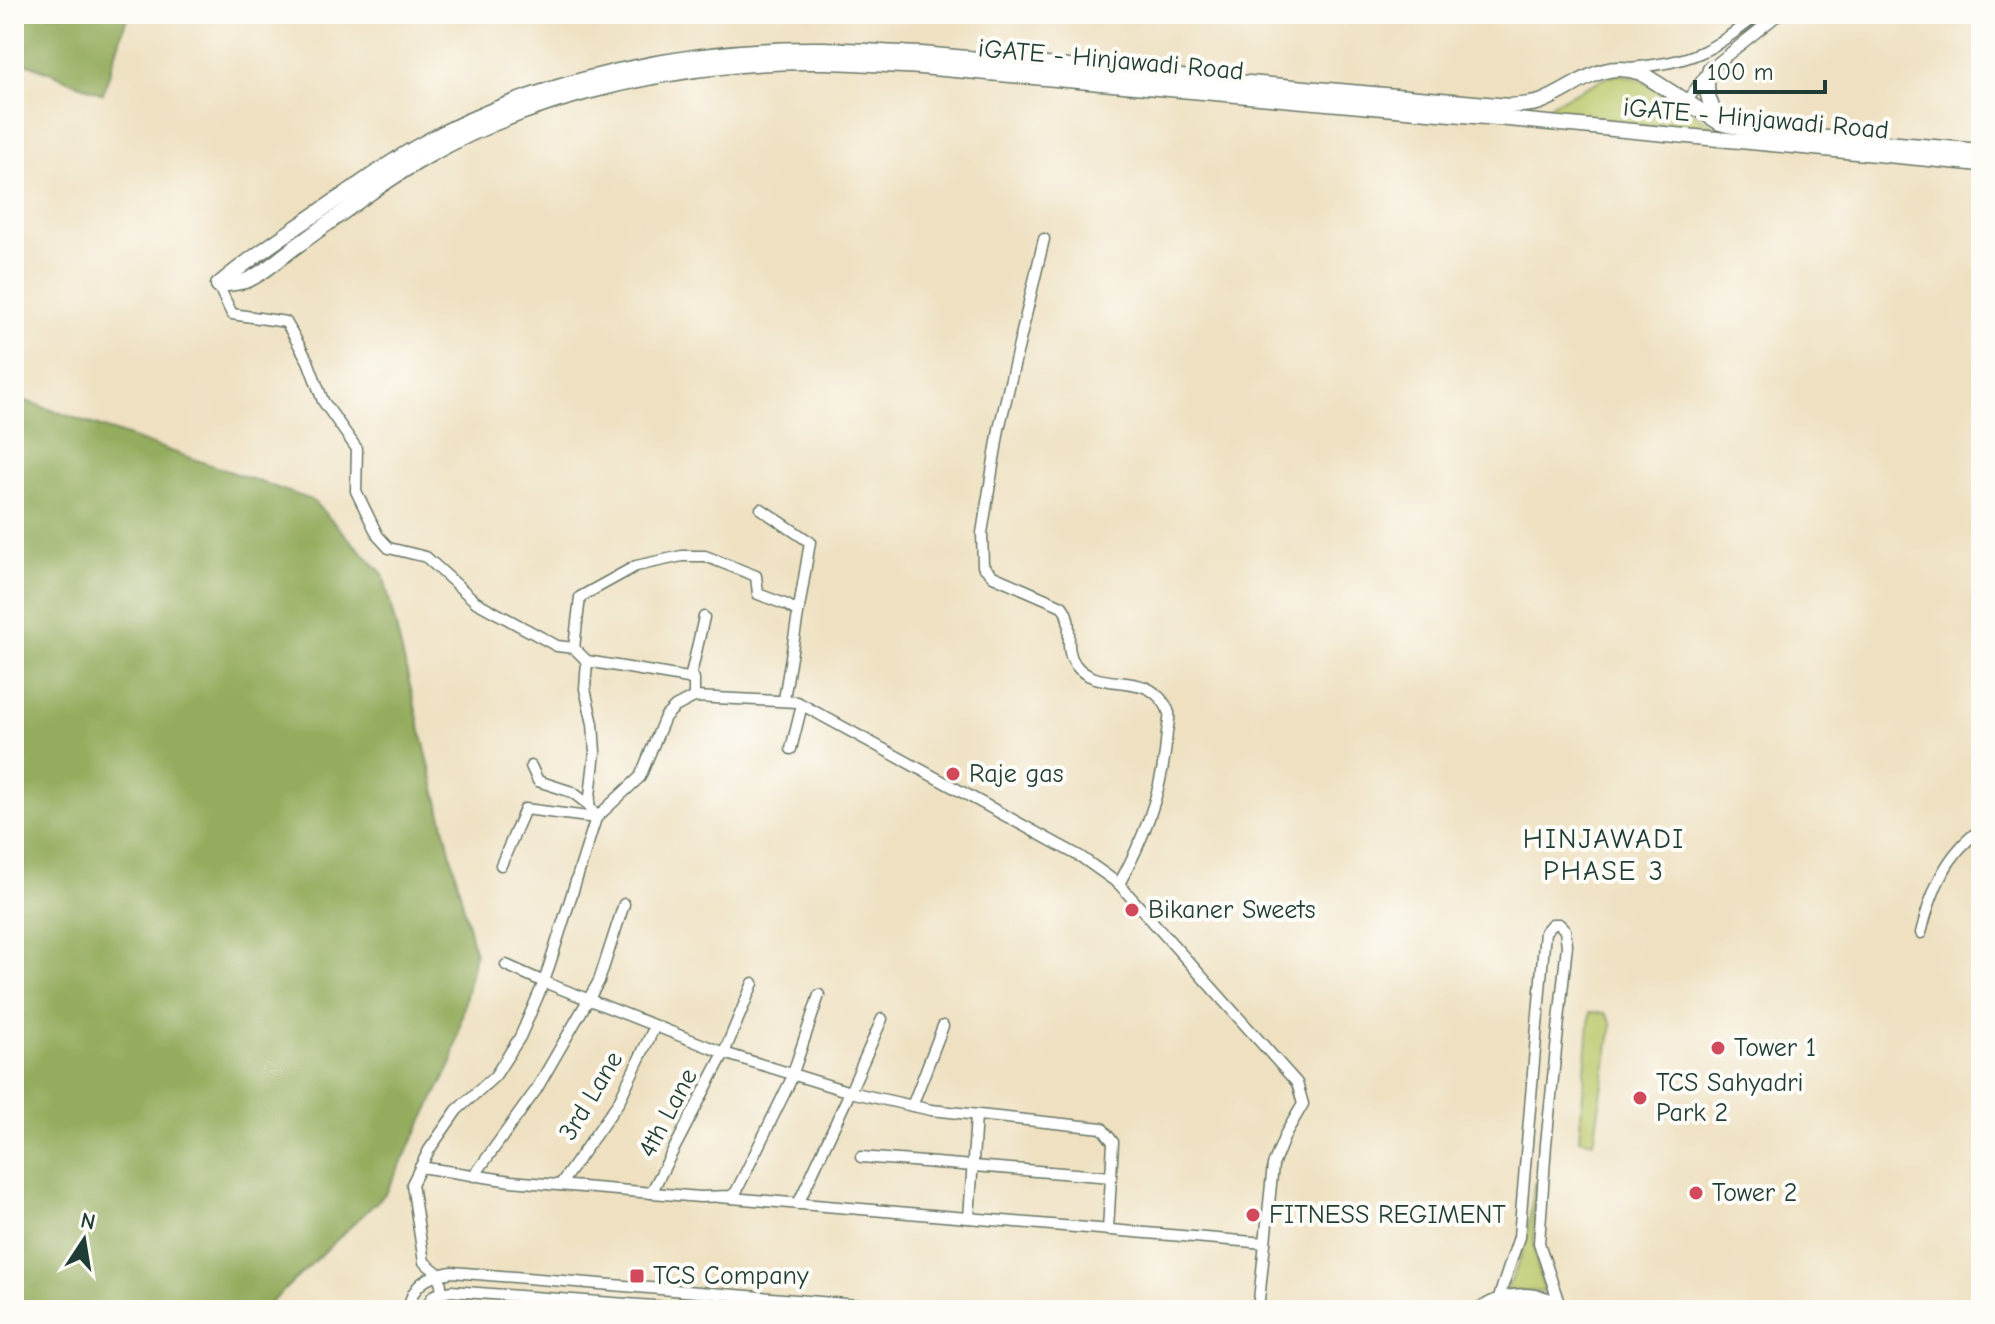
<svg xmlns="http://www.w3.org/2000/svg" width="1995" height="1324" font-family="'Comic Neue',sans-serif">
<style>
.green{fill:#bbc769;stroke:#6d824e;stroke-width:2}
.forest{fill:#94ac5d;stroke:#5a7448;stroke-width:2}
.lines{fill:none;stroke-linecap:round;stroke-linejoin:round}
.minor-casing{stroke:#677665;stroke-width:13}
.major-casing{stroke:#677665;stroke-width:17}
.minor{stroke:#fff;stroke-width:10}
.major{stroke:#fff;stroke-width:14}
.poi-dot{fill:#d1495b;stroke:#fdfcf7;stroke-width:3}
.labels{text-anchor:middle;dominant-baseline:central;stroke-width:8;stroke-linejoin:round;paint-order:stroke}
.street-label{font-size:26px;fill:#1f3d34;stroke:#fdfcf7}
.poi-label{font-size:26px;fill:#1f3d34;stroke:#fdfcf7;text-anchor:start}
.neighbourhood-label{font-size:28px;letter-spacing:2px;fill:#1f3d34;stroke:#fdfcf7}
</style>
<rect width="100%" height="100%" fill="#fdfcf7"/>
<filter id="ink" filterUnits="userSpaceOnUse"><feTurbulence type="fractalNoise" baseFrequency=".0125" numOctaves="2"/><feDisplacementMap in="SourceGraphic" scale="16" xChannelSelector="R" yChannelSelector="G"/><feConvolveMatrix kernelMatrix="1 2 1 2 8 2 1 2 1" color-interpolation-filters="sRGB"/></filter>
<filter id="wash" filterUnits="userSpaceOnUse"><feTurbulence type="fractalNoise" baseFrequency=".006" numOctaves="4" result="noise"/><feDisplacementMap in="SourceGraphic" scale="32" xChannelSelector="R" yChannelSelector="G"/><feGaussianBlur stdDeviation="1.8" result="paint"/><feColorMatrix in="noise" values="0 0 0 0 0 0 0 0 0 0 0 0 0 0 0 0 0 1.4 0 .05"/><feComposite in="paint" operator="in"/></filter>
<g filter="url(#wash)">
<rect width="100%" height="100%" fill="#eee0c0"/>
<!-- green -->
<g class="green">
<path d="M 1619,74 C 1656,81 1682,108 1714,126 L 1711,132 L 1546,117 L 1542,115 L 1542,109 L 1605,78 Z"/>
<polygon points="1590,1012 1605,1013 1612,1024 1594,1142 1579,1139"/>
<path d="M 1534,1183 L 1537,1183 C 1533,1224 1530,1252 1545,1292 L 1506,1290 C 1526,1254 1530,1223 1534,1183 Z"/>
</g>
<!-- forest -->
<g class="forest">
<polygon points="14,14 128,14 103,94 14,58"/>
<polygon points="14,397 312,500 383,574 475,954 452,1063 386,1193 263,1310 14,1310"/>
</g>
</g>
<g filter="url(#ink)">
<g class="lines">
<!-- minor casing -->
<g class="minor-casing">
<g id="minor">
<path d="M 1630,68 C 1695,61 1708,53 1759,14"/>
<polyline points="1686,102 1710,69 1779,14"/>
<path d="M 1044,239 L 999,429 L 982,533 L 983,566 L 993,576 L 1062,606 C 1076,624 1062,646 1075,664 C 1090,686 1123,679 1144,687 C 1154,690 1166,702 1169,713 C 1170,718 1168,726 1167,732 C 1164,786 1145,837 1119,884"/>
<polyline points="218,285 232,314 286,322 308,361 323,401 357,449 356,491 378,536 389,548 426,557 476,602 557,646 574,648 587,661 585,689 593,724 595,752 589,805 596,818"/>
<polyline points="761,509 810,542 784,699"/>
<polyline points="574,648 580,597 636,566 682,556 705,556 756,576 758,594 787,605 798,612"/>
<polyline points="587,661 694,679 694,697"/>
<polyline points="690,679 704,617"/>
<polyline points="791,749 802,705"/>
<polyline points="531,766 538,781 572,792 589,805"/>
<polyline points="1981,850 1981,854"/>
<polyline points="501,865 525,809 596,818"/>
<path d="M 1921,933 C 1931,892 1945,855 1981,829"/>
<polyline points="506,965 544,982 724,1053 850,1092 882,1019"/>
<polyline points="912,1106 943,1026"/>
<polyline points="861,1157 1112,1177"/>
<polyline points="420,1167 511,1181 700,1197 731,1196 736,1192 790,1082 819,995"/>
<polyline points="474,1176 536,1090 599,981 624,904"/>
<polyline points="560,1185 618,1103 655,1026"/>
<polyline points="651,1193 724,1053 753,983"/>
<polyline points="719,1197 1265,1243"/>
<polyline points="798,1204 850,1092 931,1110 1102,1128 1113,1142 1108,1230"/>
<polyline points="969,1218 976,1116"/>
<polyline points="442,1292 439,1274 424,1262 412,1184 429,1150 457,1110 495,1076 520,1037 544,982 596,818 640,777 665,717 675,707 694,697 797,702 1081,857 1119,884 1297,1083 1303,1104 1286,1133 1273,1165 1258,1310"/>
<polyline points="1498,1300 1519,1237 1545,932 1552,924 1559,924 1565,930 1567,945 1546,1144 1539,1243 1560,1306"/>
<path d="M 408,1310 C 412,1284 427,1276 452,1272 L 919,1310"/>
<polyline points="423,1310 434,1295 451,1291 707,1310"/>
</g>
</g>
<!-- major casing -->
<g class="major-casing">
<g id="major">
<path d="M 1710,69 C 1703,89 1709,103 1719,121"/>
<path d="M 218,285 C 252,256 290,232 326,207 C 358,186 389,162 422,144 C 541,78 690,47 825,49 C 857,50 890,53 922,54 L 1509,106 C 1519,105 1530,105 1540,102 C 1577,88 1600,58 1641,73 L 1720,123 L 1728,125 L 1780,134 L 1981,151"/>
<path d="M 219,285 C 228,284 240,283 248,280 C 266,272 282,256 298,245 C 340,215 382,182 428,156 C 541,91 695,60 824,62 C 856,62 889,66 921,67 L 1508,119 L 1981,164"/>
<path d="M 1481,1310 C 1506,1292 1540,1291 1565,1310"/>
</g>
</g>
<!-- minor -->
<use href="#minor" class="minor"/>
<!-- major -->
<use href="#major" class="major"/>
</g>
</g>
<!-- markers -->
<g class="poi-dot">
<circle cx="953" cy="774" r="8"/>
<circle cx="1132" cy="910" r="8"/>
<circle cx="1718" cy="1048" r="8"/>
<circle cx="1640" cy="1098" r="8"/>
<circle cx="1696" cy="1193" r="8"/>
<circle cx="1253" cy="1215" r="8"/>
<rect x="629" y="1268" width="16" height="16" rx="4"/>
</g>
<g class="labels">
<!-- street labels -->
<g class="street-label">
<text transform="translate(1111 60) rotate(5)">iGATE - Hinjawadi Road</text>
<text transform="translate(1756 119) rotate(5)">iGATE - Hinjawadi Road</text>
<text transform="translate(591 1096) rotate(-59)">3rd Lane</text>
<text transform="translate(668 1113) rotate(-62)">4th Lane</text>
</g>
<!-- poi labels -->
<g class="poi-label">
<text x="969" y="774">Raje gas</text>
<text x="1148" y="910">Bikaner Sweets</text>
<text x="1734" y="1048">Tower 1</text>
<text x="1656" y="1083">TCS Sahyadri<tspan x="1656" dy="30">Park 2</tspan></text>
<text x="1712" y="1193">Tower 2</text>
<text x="1269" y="1215">FITNESS REGIMENT</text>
<text x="653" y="1276">TCS Company</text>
</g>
<!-- neighbourhood labels -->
<g class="neighbourhood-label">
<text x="1604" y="839">HINJAWADI<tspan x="1604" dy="32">PHASE 3</tspan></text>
</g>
</g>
<!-- margin -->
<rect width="1995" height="1324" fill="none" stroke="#fdfcf7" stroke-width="48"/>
<!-- north arrow -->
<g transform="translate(84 1240) rotate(12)" stroke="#fdfcf7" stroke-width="6" paint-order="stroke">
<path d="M0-6L14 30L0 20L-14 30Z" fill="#1f3d34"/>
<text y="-12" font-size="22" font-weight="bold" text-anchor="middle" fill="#1f3d34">N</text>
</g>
<!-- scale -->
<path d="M1695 80v12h130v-12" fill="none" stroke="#1f3d34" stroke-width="4"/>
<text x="1707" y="80" font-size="24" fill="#1f3d34" stroke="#fdfcf7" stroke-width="6" paint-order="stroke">100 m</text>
</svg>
